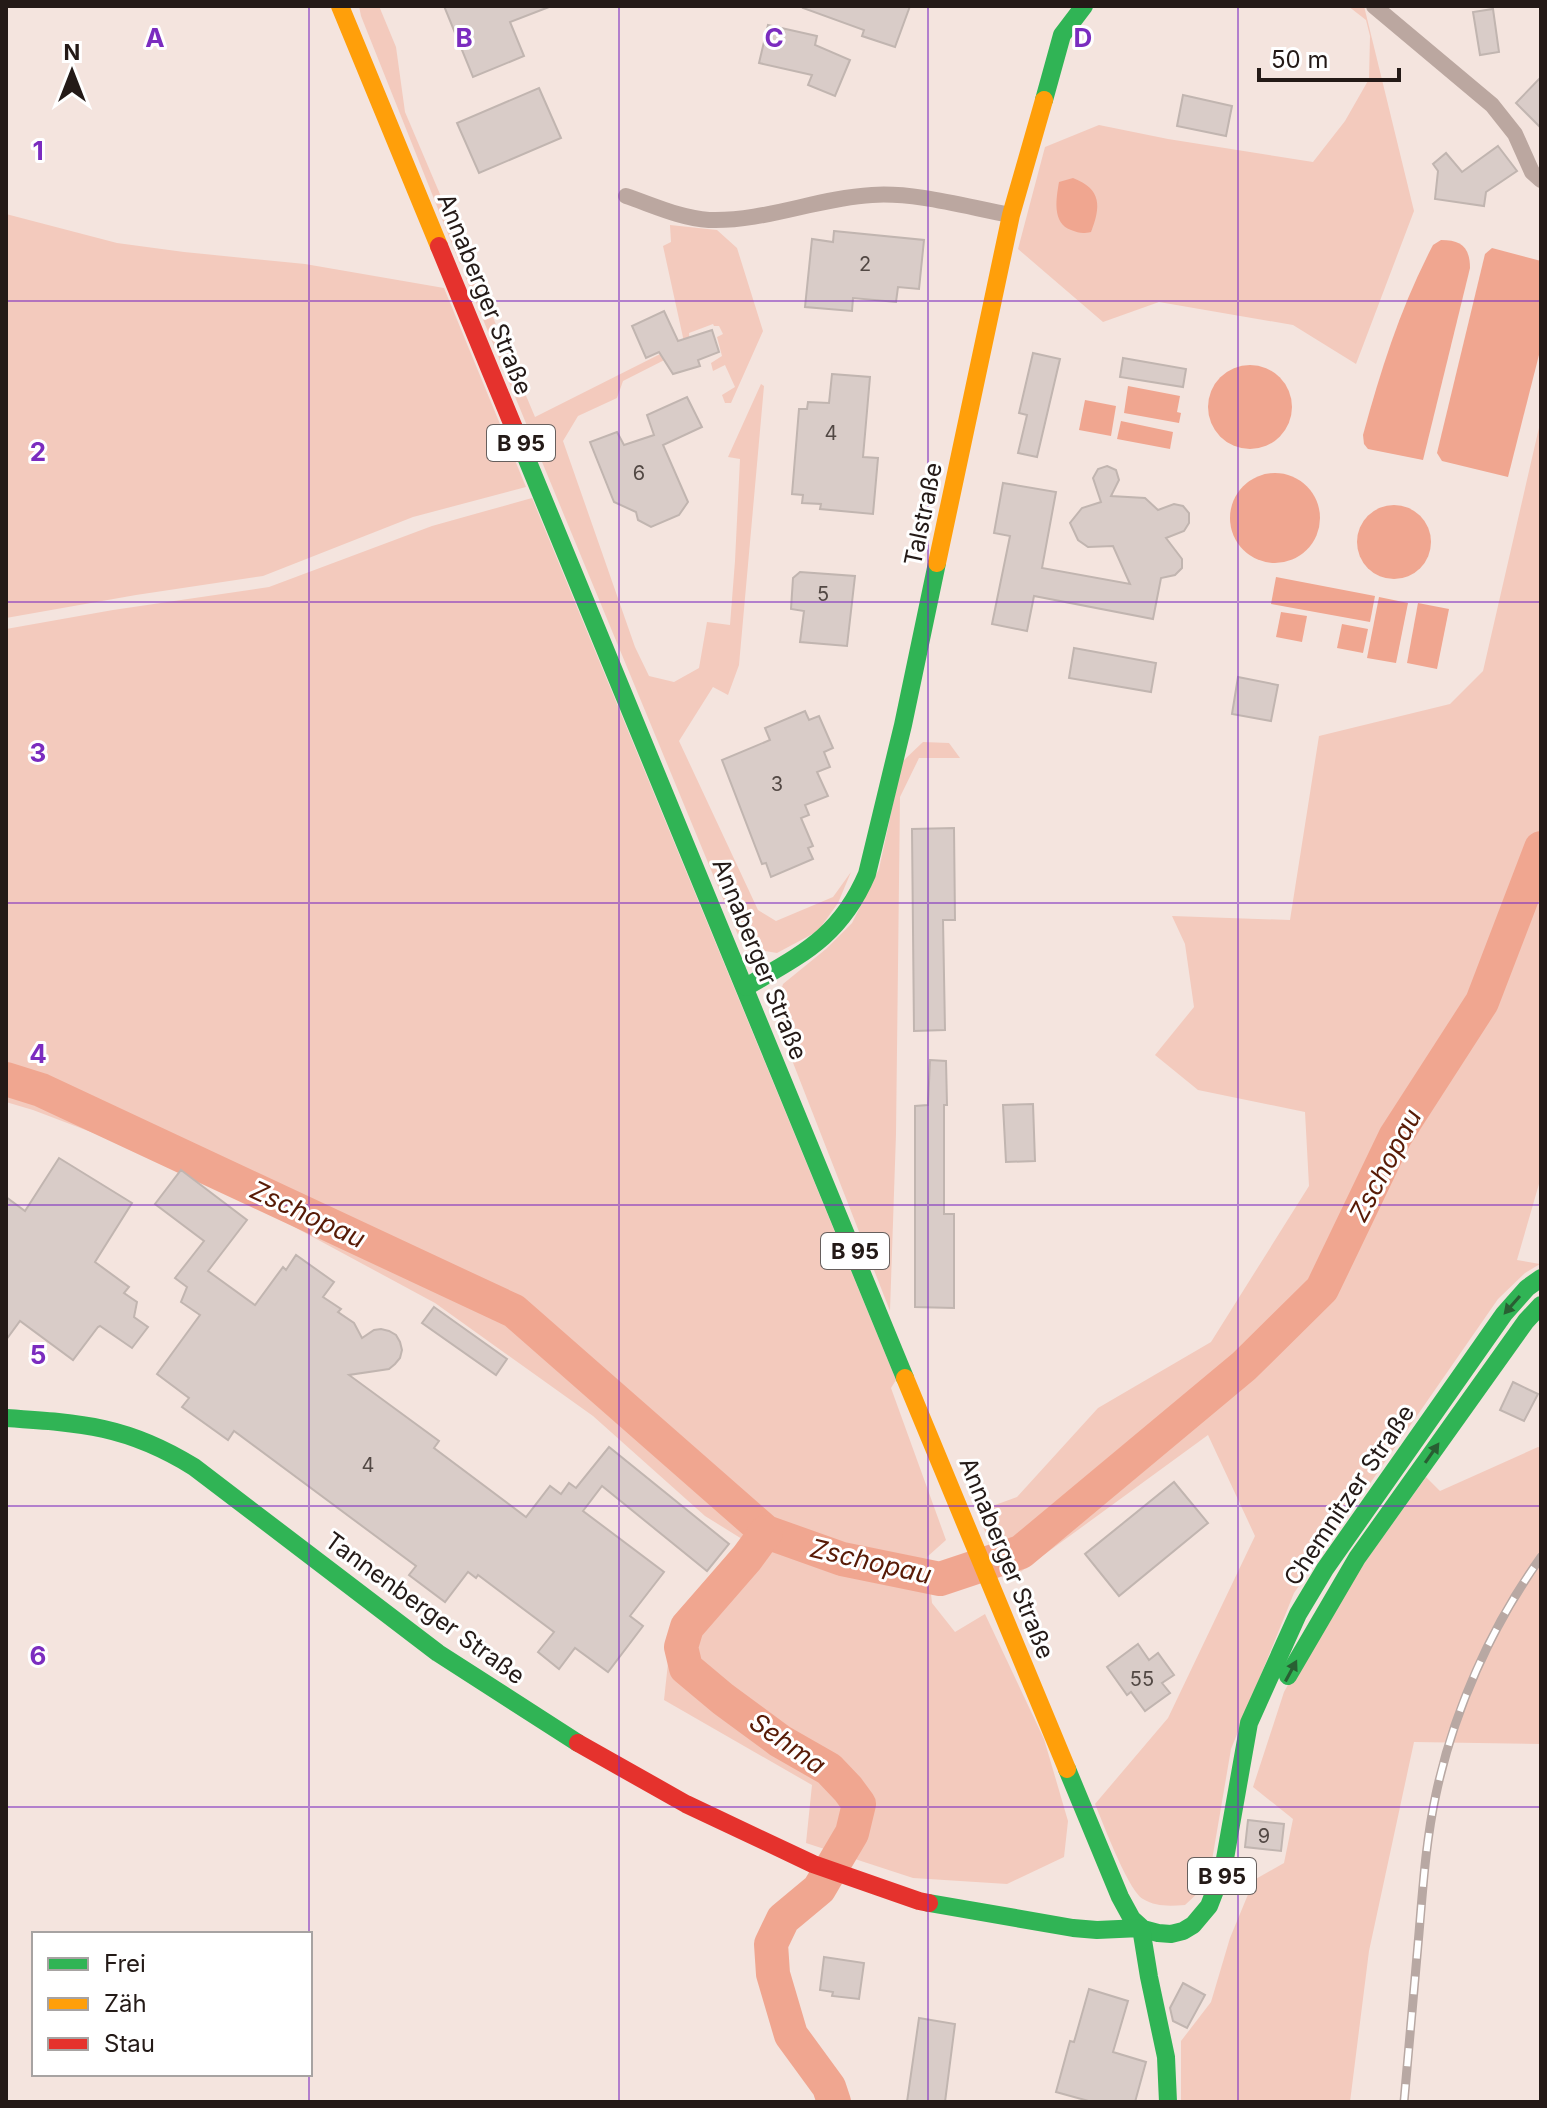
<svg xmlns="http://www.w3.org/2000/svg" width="1547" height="2108" font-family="Inter,sans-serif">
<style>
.green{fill:#f3cabd}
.water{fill:#f0a690}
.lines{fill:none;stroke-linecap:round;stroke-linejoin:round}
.river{stroke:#f0a690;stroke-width:34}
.building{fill:#d9ccc8;stroke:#c1b5b0;stroke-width:2}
.street{stroke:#bba7a0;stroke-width:16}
.fast{stroke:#30b455;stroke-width:18}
.slow{stroke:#ff9f0a;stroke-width:18}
.jam{stroke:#e5322d;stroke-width:18}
.rail-casing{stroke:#b8a8a3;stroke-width:9}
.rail{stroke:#fff;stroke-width:6;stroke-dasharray:18;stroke-linecap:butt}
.oneway{fill:#295f33}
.grid{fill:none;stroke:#7b2cbf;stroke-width:2;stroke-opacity:0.55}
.labels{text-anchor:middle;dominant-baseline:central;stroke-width:6;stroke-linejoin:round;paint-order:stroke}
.number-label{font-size:20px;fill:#524844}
.shield{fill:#fff;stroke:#665f5d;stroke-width:2}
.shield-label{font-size:22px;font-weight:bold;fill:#241a17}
.street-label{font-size:24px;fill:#241a17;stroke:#fff}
.water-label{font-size:26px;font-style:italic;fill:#581b06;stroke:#fff}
.grid-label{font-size:26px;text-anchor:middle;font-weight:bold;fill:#7b2cbf;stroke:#fff;stroke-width:6;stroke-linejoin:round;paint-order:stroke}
</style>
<rect width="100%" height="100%" fill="#f4e4de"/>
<!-- green -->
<g class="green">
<polygon points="359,6 379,6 396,47 405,112 468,260 460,264 361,16"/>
<polygon points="1348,6 1364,6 1414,211 1356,364 1293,325 1159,302 1103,322 1018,249 1045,147 1099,125 1168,139 1313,162 1345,121 1369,79 1370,36 1366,20"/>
<polygon points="6,214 117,243 184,252 305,264 444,288 526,487 413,517 263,576 136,595 6,618"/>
<polygon points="670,225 717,230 737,248 763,331 731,403 725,403 722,395 735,387 725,365 713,371 711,363 722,356 717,337 723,334 719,326 714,326 713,324 689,333 690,347 623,381 617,398 578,416 563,441 635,647 649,676 674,682 699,668 707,622 730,625 735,561 740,459 728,457 761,384 764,386 739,665 728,695 713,687 679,741 758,910 776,921 833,897 851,872 838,903 818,931 777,953 754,949 738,935 465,276 473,270 535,417 684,342 663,246 671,242"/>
<path d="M 1541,419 L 1541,1177 L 1517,1260 L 1540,1264 L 1525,1273 L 1498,1299 L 1294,1593 L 1231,1749 L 1210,1872 L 1200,1891 L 1185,1905 C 1170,1906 1156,1907 1143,1899 C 1128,1890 1103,1823 1095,1804 L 1168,1718 L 1255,1536 L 1208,1435 L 1008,1581 L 976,1512 L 1017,1497 L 1098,1408 L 1211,1342 L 1309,1186 L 1305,1112 L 1198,1090 L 1155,1055 L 1194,1007 L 1185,944 L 1172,916 L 1290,920 L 1319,736 L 1450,704 L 1483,671 Z"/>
<polygon points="532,498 896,1380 891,1388 946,1540 927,1557 932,1603 955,1632 985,1614 1044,1739 1068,1821 1064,1857 1007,1884 913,1878 806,1843 812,1785 664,1700 673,1617 742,1539 705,1516 593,1416 435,1303 183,1167 33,1110 6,1102 6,629 113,610 269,587 432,526"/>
<polygon points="923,742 949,743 960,758 919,758 900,797 896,1134 890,1311 774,1014 783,984 826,949 852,923 879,869 902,762"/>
<polygon points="1538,1447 1541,1448 1541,1744 1414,1742 1369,1951 1350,2102 1181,2102 1181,2041 1211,2002 1230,1938 1254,1880 1284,1863 1293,1819 1253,1787 1284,1692 1324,1619 1426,1477 1440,1491"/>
</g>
<!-- water -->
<g class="water">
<path d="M 1073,178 C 1102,189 1101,207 1091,232 C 1082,234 1079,233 1071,230 C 1052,223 1056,199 1059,182 Z"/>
<path d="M 1441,240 C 1461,240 1470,247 1470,268 L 1423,460 L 1368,449 L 1364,444 L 1363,435 C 1381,369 1401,306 1433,245 Z"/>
<polygon points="1492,248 1541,261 1541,347 1508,477 1442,461 1437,453 1485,254"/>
<circle cx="1250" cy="407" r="42"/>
<polygon points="1128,386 1180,396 1177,412 1181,413 1179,423 1124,413"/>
<polygon points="1085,400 1116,406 1111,436 1079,430"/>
<polygon points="1121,421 1173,432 1170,449 1117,439"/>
<circle cx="1275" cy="518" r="45"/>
<circle cx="1394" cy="542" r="37"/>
<polygon points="1276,577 1375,596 1370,622 1271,604"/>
<polygon points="1379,597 1408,603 1396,663 1367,658"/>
<polygon points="1418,603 1449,609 1437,669 1407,663"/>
<polygon points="1281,612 1307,616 1302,642 1276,637"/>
<polygon points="1342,624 1368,629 1363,653 1337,648"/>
</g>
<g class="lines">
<!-- river -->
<g class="river">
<polyline points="6,1079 41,1090 514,1311 766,1532 842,1559 940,1579 1021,1552 1244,1366 1322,1289 1395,1137 1482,1002 1541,848"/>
<polyline points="766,1532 747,1558 687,1627 681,1647 686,1668 723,1699 780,1741 829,1769 848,1789 859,1804 852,1833 819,1889 783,1919 771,1944 773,1974 791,2035 829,2087 834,2102"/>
</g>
</g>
<!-- building -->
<g class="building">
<polygon points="444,6 549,6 549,7 510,22 524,56 473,77"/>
<polygon points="804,6 910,6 895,47 862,36 864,30 803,8"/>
<polygon points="1493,9 1499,52 1480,55 1473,12"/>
<polygon points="768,25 817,36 815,45 850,60 835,96 808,85 812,75 759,63"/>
<polygon points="1541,77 1541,128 1516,103"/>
<polygon points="539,88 561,138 479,173 457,123"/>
<polygon points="1183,95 1232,106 1226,136 1177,126"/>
<polygon points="1498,146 1517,171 1486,192 1484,206 1435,199 1438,171 1433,164 1446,153 1462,172"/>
<polygon points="834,231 924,240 919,289 898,287 896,302 853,298 852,311 805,307 812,239 833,242"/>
<polygon points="664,311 678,341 712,330 719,352 698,360 700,366 673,374 659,352 646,358 632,326"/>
<polygon points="1033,353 1060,359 1037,457 1018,453 1027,415 1019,413"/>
<polygon points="1123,358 1186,369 1183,387 1120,377"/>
<polygon points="832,374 870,377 863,457 878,458 873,514 820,509 821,504 802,503 803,495 792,494 799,409 807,409 808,402 829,403"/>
<polygon points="687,397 702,427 663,445 688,502 679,515 651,527 638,520 636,512 614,502 590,442 617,432 624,445 654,435 647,415"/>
<polygon points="1107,466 1116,470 1119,480 1111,496 1145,498 1158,510 1174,504 1183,506 1189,513 1189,523 1184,531 1166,538 1182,559 1182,568 1175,575 1161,578 1153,619 1034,596 1027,631 992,624 1010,536 994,533 1003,483 1056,492 1042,568 1130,584 1113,546 1088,547 1078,540 1070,523 1082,508 1101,502 1093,478 1098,469"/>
<polygon points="800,572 855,576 847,646 800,642 804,611 791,609 793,578"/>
<polygon points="1074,648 1156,663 1151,692 1069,678"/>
<polygon points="1238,677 1278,685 1271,721 1232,714"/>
<polygon points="805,711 809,720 819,716 833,748 824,752 830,767 817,772 828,796 805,805 809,815 801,818 813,846 808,848 813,859 771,877 766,863 762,864 722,760 770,740 765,728"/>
<polygon points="954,828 955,920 943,920 945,1030 914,1031 912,829"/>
<polygon points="930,1060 946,1061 947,1105 944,1105 944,1214 954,1214 954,1308 915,1307 915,1106 928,1105"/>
<polygon points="1033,1104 1035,1161 1006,1162 1003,1105"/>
<polygon points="59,1158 132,1203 95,1262 129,1287 124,1293 137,1302 134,1317 148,1327 132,1348 100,1326 98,1327 73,1360 20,1321 6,1340 6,1197 25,1211"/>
<polygon points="181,1170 247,1220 208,1271 255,1305 283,1267 286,1270 296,1255 334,1282 323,1297 341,1309 338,1312 354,1323 362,1338 374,1330 381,1329 389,1331 396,1335 400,1342 402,1350 400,1358 395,1364 389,1369 349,1375 439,1441 434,1448 526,1517 550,1486 561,1494 569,1483 576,1488 609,1447 729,1544 707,1571 602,1486 583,1511 664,1572 630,1616 643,1626 608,1672 575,1648 559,1669 538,1652 554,1632 478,1575 476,1578 468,1572 445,1602 409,1575 416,1566 234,1431 228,1440 182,1407 189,1398 157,1374 200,1315 181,1302 187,1287 175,1278 204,1241 155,1204"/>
<polygon points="434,1307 507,1359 496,1375 422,1323"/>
<polygon points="1513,1382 1538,1394 1524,1421 1500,1410"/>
<polygon points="1174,1482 1208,1523 1119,1596 1085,1554"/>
<polygon points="1138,1644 1149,1660 1158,1653 1174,1675 1162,1683 1170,1693 1145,1711 1131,1692 1127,1695 1107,1667"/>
<polygon points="1248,1820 1284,1824 1281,1851 1245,1847"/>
<polygon points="824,1957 864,1963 859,1999 832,1996 833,1992 820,1990"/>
<polygon points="1183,1983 1205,1995 1187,2028 1173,2021 1170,2008"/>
<polygon points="1089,1989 1128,2001 1113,2052 1146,2062 1135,2102 1092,2102 1056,2092 1070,2041 1074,2042"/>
<polygon points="919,2018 955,2024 945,2102 907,2102"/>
</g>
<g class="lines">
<!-- street -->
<g class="street">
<polyline points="1374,6 1492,105 1515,134 1532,172 1541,180"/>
<path d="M 626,196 C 653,205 680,218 709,220 C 764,222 817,198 872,195 C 916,192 967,207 1011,215"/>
</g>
<!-- fast -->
<g class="fast">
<polyline points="1044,100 1062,35 1084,6"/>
<polyline points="514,428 905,1378"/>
<path d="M 746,987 C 802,954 840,937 867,874 L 903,725 L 937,563"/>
<path d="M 6,1418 C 82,1423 128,1426 194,1467 L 438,1653 L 578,1743"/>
<polyline points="1288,1676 1357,1558 1526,1321 1541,1305"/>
<polyline points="1067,1769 1120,1897 1132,1919 1143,1929 1158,1933 1171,1934 1183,1931 1193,1925 1209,1906 1223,1870 1249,1723 1298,1614 1325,1569 1504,1314 1527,1288 1541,1278"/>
<polyline points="929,1903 1073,1928 1097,1930 1141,1928 1149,1977 1166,2057 1168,2102"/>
</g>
<!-- slow -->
<g class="slow">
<polyline points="340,6 439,246"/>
<polyline points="937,563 1011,215 1044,100"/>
<polyline points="905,1378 1067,1769"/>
</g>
<!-- jam -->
<g class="jam">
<polyline points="439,246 514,428"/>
<polyline points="578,1743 686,1804 813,1864 919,1901 929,1903"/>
</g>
<!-- rail casing -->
<g class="rail-casing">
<path id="rail" d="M 1404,2102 C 1409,2046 1414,1989 1419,1933 C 1423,1886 1426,1840 1436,1794 C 1454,1710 1491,1627 1541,1557"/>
</g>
<!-- rail -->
<use href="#rail" class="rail"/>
</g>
<!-- one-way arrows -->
<defs><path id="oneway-solid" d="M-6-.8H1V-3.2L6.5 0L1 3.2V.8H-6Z" transform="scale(2)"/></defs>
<g class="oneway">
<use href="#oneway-solid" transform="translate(1512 1305) rotate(131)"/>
<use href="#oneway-solid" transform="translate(1432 1453) rotate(-55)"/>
<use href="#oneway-solid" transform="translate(1291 1671) rotate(-62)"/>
</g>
<!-- grid -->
<path class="grid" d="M 309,6 L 309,1934M 619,6 L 619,2102M 928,6 L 928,2102M 1238,6 L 1238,2102M 6,301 L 1541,301M 6,602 L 1541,602M 6,903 L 1541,903M 6,1205 L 1541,1205M 6,1506 L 1541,1506M 6,1807 L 1541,1807M 309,2074 L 309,2102"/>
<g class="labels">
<!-- number labels -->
<g class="number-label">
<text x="865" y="264">2</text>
<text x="831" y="433">4</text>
<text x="639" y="473">6</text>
<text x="823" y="594">5</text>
<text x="777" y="784">3</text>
<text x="368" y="1465">4</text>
<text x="1142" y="1679">55</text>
<text x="1264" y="1836">9</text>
</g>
<!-- shield labels -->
<g class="shield">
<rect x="487" y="425" width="68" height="36" rx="6"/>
<rect x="821" y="1233" width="68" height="36" rx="6"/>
<rect x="1188" y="1858" width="68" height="36" rx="6"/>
</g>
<g class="shield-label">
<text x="521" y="443">B 95</text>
<text x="855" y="1251">B 95</text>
<text x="1222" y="1876">B 95</text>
</g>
<!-- street labels -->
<g class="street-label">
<text transform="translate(485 294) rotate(68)">Annaberger Straße</text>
<text transform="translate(923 514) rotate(-78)">Talstraße</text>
<text transform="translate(760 959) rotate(68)">Annaberger Straße</text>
<text transform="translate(1349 1495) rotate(-56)">Chemnitzer Straße</text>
<text transform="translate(1007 1558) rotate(68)">Annaberger Straße</text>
<text transform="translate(425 1608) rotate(36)">Tannenberger Straße</text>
</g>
<!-- water labels -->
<g class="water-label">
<text transform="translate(1385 1165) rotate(-62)">Zschopau</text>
<text transform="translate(308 1214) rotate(25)">Zschopau</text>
<text transform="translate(871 1561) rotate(13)">Zschopau</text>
<text transform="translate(788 1743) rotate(35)">Sehma</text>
</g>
</g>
<g class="grid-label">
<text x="155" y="47">A</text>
<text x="464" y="47">B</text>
<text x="774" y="47">C</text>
<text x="1083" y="47">D</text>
<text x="38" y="160">1</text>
<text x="38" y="461">2</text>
<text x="38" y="762">3</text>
<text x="38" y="1063">4</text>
<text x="38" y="1364">5</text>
<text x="38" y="1665">6</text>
</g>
<!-- border -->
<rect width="1547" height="2108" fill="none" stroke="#241a17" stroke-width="16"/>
<!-- legend -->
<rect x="32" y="1932" width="280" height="144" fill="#ffffff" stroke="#a7a3a2" stroke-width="2"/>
<rect x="48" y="1958" width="40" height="12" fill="#30b455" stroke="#a7a3a2" stroke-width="2"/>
<text x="104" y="1972" font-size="24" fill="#241a17">Frei</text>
<rect x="48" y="1998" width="40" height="12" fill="#ff9f0a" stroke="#a7a3a2" stroke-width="2"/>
<text x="104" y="2012" font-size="24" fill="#241a17">Zäh</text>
<rect x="48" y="2038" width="40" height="12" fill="#e5322d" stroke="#a7a3a2" stroke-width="2"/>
<text x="104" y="2052" font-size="24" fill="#241a17">Stau</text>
<!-- north arrow -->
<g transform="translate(72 72)" stroke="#ffffff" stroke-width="6" paint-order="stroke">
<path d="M0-6L14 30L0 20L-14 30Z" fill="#241a17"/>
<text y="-12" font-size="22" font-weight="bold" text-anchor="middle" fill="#241a17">N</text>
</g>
<!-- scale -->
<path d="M1259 68v12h140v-12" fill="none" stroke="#241a17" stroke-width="4"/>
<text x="1271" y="68" font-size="24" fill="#241a17" stroke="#ffffff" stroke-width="6" paint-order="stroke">50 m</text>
</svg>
